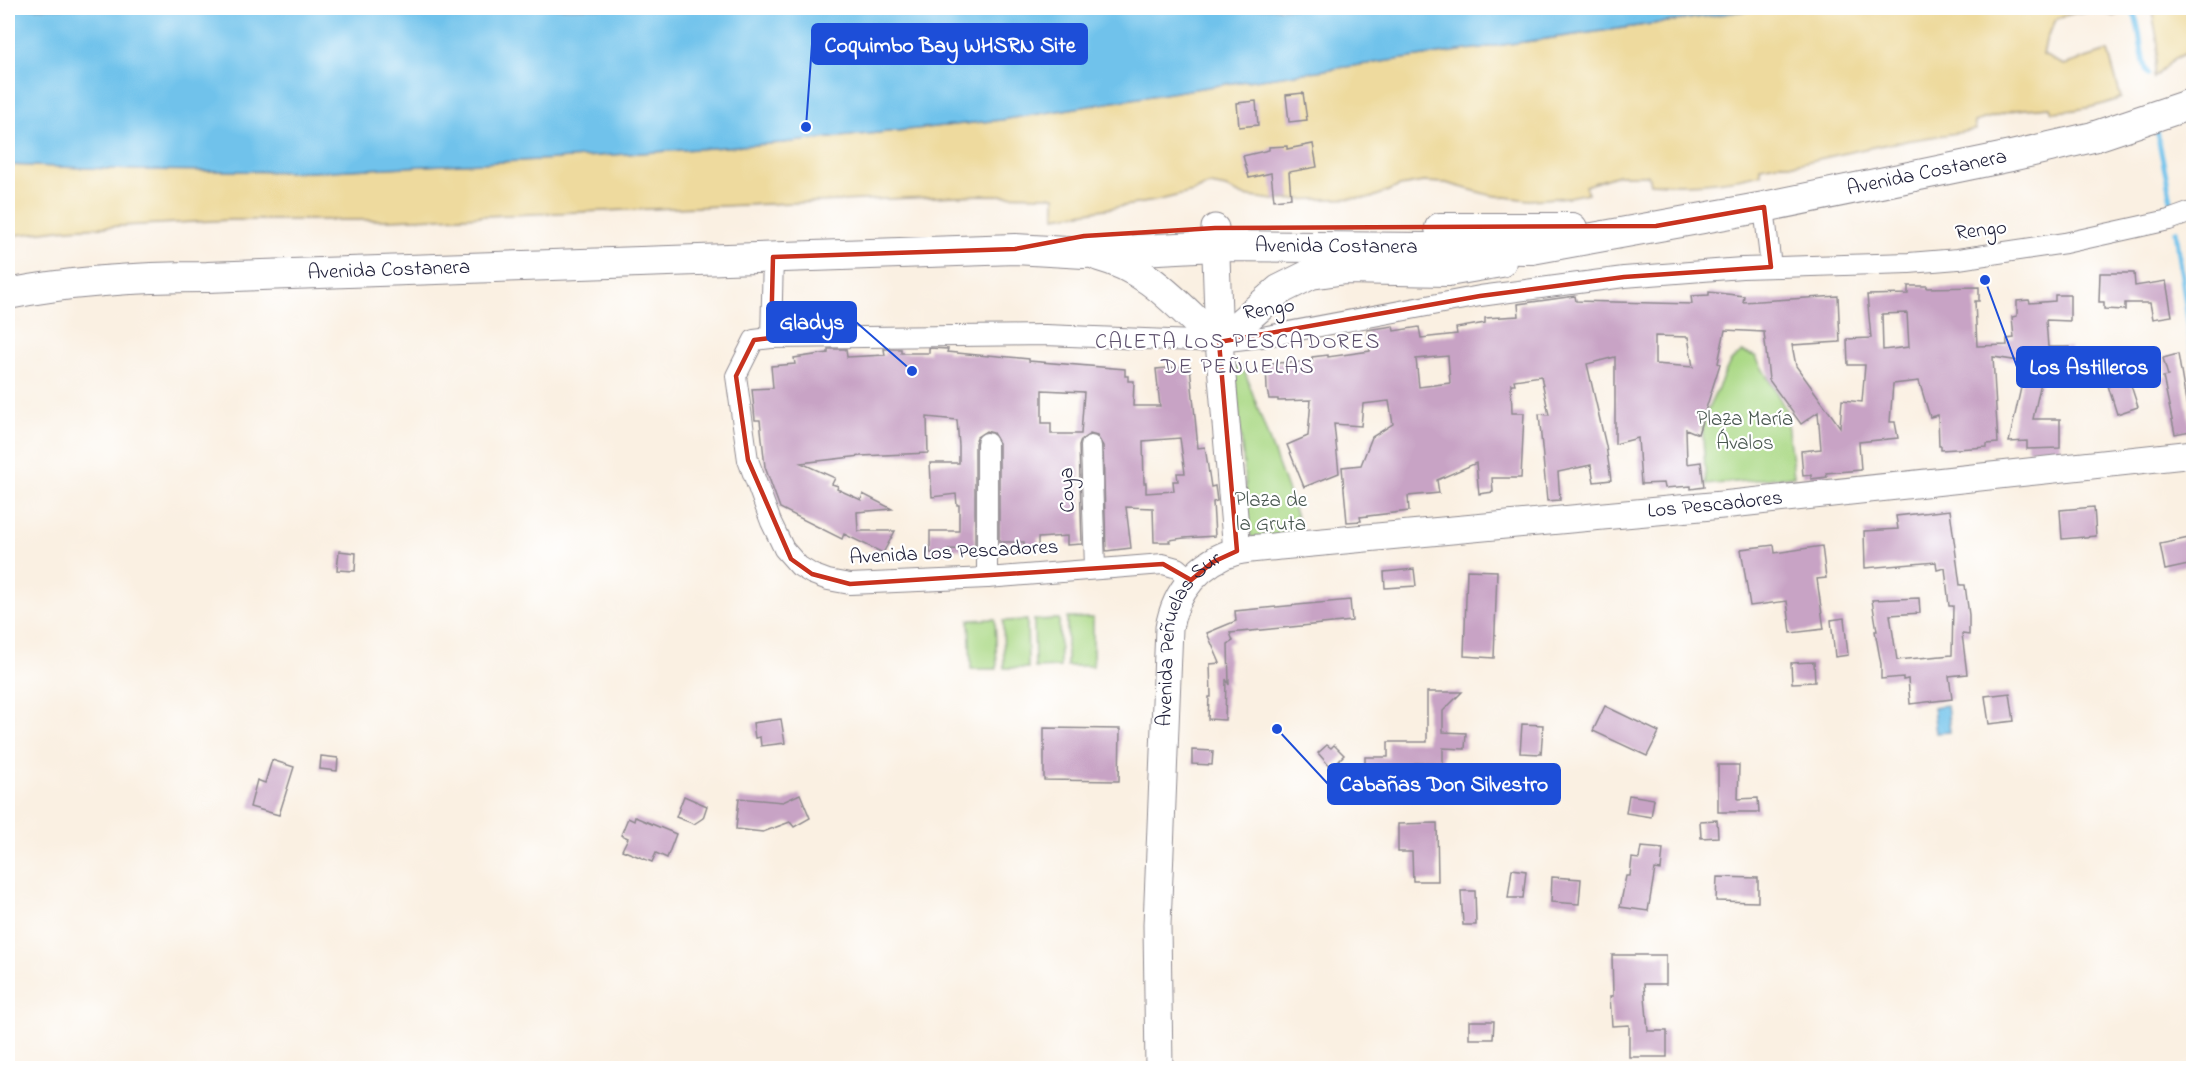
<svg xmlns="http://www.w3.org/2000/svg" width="2201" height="1076" font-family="'Indie Flower',sans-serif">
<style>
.green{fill:#abd986;stroke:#667e60;stroke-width:1.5}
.sand{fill:#eeda9e;stroke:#887e6c;stroke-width:1.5}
.water{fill:#6fc2eb;stroke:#487293;stroke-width:1.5}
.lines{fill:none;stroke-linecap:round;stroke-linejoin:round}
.stream{stroke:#6fc2eb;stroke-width:5}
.building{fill:#c8a3c5;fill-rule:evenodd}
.street-casing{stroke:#8e898e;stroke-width:22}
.secondary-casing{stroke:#8e898e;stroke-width:29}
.primary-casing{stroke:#8e898e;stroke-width:32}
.street{stroke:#fff;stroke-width:20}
.secondary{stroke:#fff;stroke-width:27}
.primary{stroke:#fff;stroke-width:30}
.marked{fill:none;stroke:#c8321e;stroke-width:4.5;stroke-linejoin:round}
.labels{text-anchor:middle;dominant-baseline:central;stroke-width:4.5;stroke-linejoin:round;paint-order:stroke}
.street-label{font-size:21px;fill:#22223b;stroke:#fff}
.park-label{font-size:21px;fill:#4b5952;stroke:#fff}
.neighbourhood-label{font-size:22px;letter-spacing:1.5px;fill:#5c4f6b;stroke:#fff}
.leader{fill:none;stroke:#1d4ed8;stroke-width:2}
.callout-dot{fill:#1d4ed8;stroke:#fff;stroke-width:2}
.callout{fill:#1d4ed8;stroke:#1d4ed8;stroke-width:2}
.callout-label{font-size:22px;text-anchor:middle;font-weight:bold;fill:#fff}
</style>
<rect width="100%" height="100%" fill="#fff"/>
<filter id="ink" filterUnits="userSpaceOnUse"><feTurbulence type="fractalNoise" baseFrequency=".0167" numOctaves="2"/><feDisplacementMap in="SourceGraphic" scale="12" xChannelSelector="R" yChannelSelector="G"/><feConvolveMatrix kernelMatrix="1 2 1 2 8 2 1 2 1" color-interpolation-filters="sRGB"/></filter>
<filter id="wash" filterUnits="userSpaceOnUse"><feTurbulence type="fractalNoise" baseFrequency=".008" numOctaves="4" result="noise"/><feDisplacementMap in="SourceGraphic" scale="24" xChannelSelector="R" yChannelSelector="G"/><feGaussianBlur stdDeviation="1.35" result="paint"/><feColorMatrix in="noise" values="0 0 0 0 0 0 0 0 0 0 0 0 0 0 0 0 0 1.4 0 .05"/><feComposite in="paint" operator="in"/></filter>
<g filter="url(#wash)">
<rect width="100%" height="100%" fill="#faf0e2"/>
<!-- green -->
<g class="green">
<polygon points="1742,352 1755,356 1785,408 1794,476 1706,485 1702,422 1730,362"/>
<polygon points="1234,365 1243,367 1303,534 1251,538"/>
<rect x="1067" y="618" width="26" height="48"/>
<polygon points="995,619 997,669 971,669 969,620"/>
<polygon points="1059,619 1060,667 1035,668 1034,620"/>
<polygon points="1027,620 1028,668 1004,668 1003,621"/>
</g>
<!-- sand -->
<g class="sand">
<path d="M 1766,8 L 2129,8 L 2114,16 C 2092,6 2079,12 2057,18 L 2046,40 L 2043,55 L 2064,65 L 2108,51 L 2121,98 C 2099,107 2076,111 2052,112 L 2050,107 L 2015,110 L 1974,122 L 1976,130 L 1887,144 L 1796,164 L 1777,164 L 1760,167 L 1761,174 C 1724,183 1688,186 1650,183 L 1648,175 L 1618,175 L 1585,186 L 1588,193 L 1569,197 L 1529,200 L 1489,195 L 1446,183 L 1423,182 L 1400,186 L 1371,198 L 1274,200 L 1244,196 L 1226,188 L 1211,185 L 1205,186 L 1193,192 L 1155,201 L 1055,217 L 1055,196 L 981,195 L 388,220 L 230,220 L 67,229 L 8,236 L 8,165 L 139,170 L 311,172 L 555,159 L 782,143 L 1001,120 L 1232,83 Z"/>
<polygon points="2146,8 2193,8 2193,50 2174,59 2154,78 2158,44 2152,11"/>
</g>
<!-- water -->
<g class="water">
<polygon points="8,8 1766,8 1232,83 1001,120 782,143 555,159 311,172 139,170 8,165"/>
<polygon points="1947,705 1950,732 1936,733 1933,707"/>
</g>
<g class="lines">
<!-- stream -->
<g class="stream">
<path d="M 2131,8 C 2143,27 2138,54 2148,74"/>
<polyline points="2157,132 2173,210"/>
<polyline points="2176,231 2194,366"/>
</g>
</g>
<g id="blocks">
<!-- building -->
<g class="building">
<polygon points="1303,93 1307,120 1289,122 1286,95"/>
<polygon points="1256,101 1258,125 1239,127 1237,103"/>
<polygon points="1313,144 1317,167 1289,172 1291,198 1274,200 1271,173 1249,178 1243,156 1269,150 1269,147 1287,146 1287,149"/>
<polygon points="2100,273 2134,273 2135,286 2166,281 2172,316 2153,319 2150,303 2125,303 2125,310 2104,309 2104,302 2099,302"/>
<path d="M 1908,286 L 1927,286 L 1927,288 L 1979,287 L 1979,301 L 1975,301 L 1977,346 L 2007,345 L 2007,339 L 2014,338 L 2012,317 L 2017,316 L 2017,301 L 2029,300 L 2030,303 L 2055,301 L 2055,295 L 2070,295 L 2070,321 L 2046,320 L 2048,347 L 2070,347 L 2070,361 L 2096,361 L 2096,382 L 2041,382 L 2033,419 L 2060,419 L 2060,448 L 2027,449 L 2027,441 L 2009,442 L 2026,365 L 2019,366 L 2019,361 L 1993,357 L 1998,443 L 1987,444 L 1987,447 L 1941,450 L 1941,446 L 1939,446 L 1938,415 L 1930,417 L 1919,381 L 1893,384 L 1890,422 L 1895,422 L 1898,438 L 1859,442 L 1861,470 L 1826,473 L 1827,477 L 1811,479 L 1811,475 L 1803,476 L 1801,451 L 1821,449 L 1818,412 L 1801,424 L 1769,380 L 1764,332 L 1725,330 L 1718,363 L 1720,364 L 1698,434 L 1686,429 L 1687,464 L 1701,462 L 1704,487 L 1691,489 L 1691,486 L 1665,488 L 1664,483 L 1641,484 L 1638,438 L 1615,444 L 1615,357 L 1587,364 L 1606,446 L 1611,480 L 1594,482 L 1591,465 L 1558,472 L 1560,500 L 1547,501 L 1539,414 L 1549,415 L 1541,376 L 1514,380 L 1515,384 L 1511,384 L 1512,413 L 1524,413 L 1521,478 L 1492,478 L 1493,492 L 1479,494 L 1476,463 L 1437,480 L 1439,493 L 1408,496 L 1409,511 L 1360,517 L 1361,521 L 1347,522 L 1342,467 L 1361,465 L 1372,437 L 1393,424 L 1389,401 L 1363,404 L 1361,426 L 1334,424 L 1339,473 L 1304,487 L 1287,445 L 1308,436 L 1311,400 L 1278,401 L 1278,399 L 1269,399 L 1267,390 L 1266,363 L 1312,362 L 1312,357 L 1328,355 L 1328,357 L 1370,351 L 1367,330 L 1393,326 L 1394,331 L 1419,327 L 1421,338 L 1457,334 L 1456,328 L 1485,323 L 1485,318 L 1519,316 L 1518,304 L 1575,296 L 1576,301 L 1692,304 L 1691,296 L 1709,295 L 1709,292 L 1744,296 L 1743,302 L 1838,296 L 1840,342 L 1792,345 L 1796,366 L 1840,427 L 1842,400 L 1862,402 L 1865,365 L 1848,365 L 1847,339 L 1871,338 L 1867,295 L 1908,294 ZM 1907,313 L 1909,347 L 1883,350 L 1882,314 ZM 1655,336 L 1688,337 L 1693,367 L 1655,364 ZM 1448,356 L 1450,383 L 1419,387 L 1416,359 Z"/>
<path d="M 929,348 L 948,349 L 947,352 L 988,356 L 988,355 L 1029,359 L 1029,361 L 1125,369 L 1125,376 L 1128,376 L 1128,381 L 1134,381 L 1133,406 L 1160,406 L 1156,369 L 1190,366 L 1198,448 L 1205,447 L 1211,487 L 1215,486 L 1217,501 L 1213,502 L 1215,536 L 1184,538 L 1169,540 L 1170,542 L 1154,542 L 1153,508 L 1126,507 L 1131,548 L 1106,551 L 1103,446 L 1097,436 L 1090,434 L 1081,440 L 1079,446 L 1082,544 L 1067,545 L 1067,536 L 1038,538 L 1038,549 L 1024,549 L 1024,542 L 999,542 L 999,443 L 993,433 L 986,431 L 977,437 L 975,443 L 975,550 L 948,549 L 948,553 L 930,553 L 930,531 L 959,531 L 959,505 L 957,505 L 956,494 L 932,497 L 930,463 L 959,463 L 959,446 L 957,420 L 927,417 L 928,453 L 861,456 L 801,463 L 835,478 L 832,484 L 838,486 L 837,489 L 861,500 L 863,494 L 892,509 L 857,512 L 858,531 L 895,531 L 883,553 L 844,534 L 842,539 L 780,508 L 765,467 L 760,420 L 755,420 L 752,389 L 773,388 L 771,366 L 795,364 L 794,358 L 828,353 L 828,349 L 846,349 L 847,357 L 885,355 L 884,349 L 901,349 L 901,353 L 929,353 ZM 1042,390 L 1084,392 L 1081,434 L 1051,434 L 1051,423 L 1042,423 ZM 1180,438 L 1185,473 L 1177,473 L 1178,481 L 1173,481 L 1174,491 L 1146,493 L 1146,483 L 1144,483 L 1143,441 Z"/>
<polygon points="2178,354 2191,431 2175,434 2163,377 2168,376 2163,358"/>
<polygon points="2125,367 2138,407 2117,414 2104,373"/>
<polygon points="2094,507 2096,536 2062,539 2060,510"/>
<polygon points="1950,510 1960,585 1965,585 1969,615 1969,635 1962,634 1967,674 1949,676 1952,699 1910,704 1908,679 1903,680 1903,677 1881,679 1881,664 1875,631 1877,631 1872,600 1919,598 1920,613 1890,615 1897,660 1952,655 1953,606 1949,606 1945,568 1937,570 1936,562 1865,568 1864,531 1898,529 1896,516"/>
<polygon points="2189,538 2193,564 2165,570 2160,544"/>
<polygon points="1774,545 1775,553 1822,546 1826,578 1817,579 1824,629 1791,633 1787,601 1750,606 1741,549"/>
<polygon points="339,551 356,553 355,571 337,570"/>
<polygon points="1414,569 1416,586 1385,588 1384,572"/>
<polygon points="1467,570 1497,571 1494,658 1464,656"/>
<polygon points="1350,600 1352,621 1230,633 1233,641 1228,644 1229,685 1226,679 1225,720 1208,719 1209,697 1211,697 1210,664 1220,663 1207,633 1236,621 1235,611"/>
<polygon points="1844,618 1848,655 1835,657 1831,620"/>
<polygon points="1814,662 1815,682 1792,683 1791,663"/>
<polygon points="1427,692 1462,692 1443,711 1443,732 1466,733 1465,749 1443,748 1443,764 1415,763 1415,767 1399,767 1399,777 1385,778 1384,771 1365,771 1365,757 1388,757 1388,742 1427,742"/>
<polygon points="2010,693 2014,721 1989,724 1985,696"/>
<polygon points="1605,706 1659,732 1647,756 1593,731"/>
<polygon points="781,719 785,743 761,746 760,737 755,738 753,723"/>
<polygon points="1522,724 1543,725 1541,754 1520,753"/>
<polygon points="1044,728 1120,729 1119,781 1044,780"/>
<polygon points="1327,745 1331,748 1334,745 1344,755 1331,768 1318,753"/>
<polygon points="1192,750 1213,751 1212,765 1192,764"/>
<polygon points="321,756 338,758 337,771 320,769"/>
<polygon points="272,760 294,767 279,815 250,807 257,780 265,783"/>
<polygon points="1718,765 1739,765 1738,799 1758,798 1759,812 1718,812"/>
<polygon points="800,794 810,818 794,827 790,822 763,832 736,829 739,798 783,802"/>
<polygon points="1629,795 1654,799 1651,817 1626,813"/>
<polygon points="684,796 707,806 703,818 694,824 676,817"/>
<polygon points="635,817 676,834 667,858 656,853 652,862 622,850 628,838 621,835 628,818 634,821"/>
<polygon points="1717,820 1718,837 1701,838 1700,821"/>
<polygon points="1437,823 1438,881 1413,881 1412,852 1398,852 1398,824"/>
<polygon points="1641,847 1663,849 1661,870 1655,869 1648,911 1620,907 1626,876 1630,876 1632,858 1639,859"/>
<polygon points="1512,869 1526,871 1523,898 1508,898"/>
<polygon points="1552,877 1581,879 1579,904 1551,902"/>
<polygon points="1717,877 1758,878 1758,902 1716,901"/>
<polygon points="1461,891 1475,891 1476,925 1463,925"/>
<polygon points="1612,955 1666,955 1666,984 1644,984 1648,1031 1667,1031 1667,1057 1629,1057 1629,1025 1612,1026 1610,996 1613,996"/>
<polygon points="1469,1021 1494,1021 1493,1039 1469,1039"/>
</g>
</g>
</g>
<g filter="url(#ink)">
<use href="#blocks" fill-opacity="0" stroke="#8e898e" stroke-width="1.5"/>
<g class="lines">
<!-- street casing -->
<g class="street-casing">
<g id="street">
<polyline points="1764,207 1771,267"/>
<polyline points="771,338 773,257"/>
<polyline points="987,443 987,578"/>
<polyline points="1091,446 1095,568"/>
<polyline points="1191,580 1177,568 1163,564 987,578 850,584 828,580 812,574 799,566 784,549 771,522 748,460 736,376 754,340 771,338 1045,335 1219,342 1262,337 1480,296 1624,277 1742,268 1909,263 1958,259 2065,243 2169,220 2194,211"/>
</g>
</g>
<!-- secondary casing -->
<g class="secondary-casing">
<g id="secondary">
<polyline points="1215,228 1219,342 1237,551"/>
<path id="s1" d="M 1159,1068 L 1157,925 L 1169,628 C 1175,592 1200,561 1237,551 C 1250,548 1266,548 1280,546 L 1722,505 L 2194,454"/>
</g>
</g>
<!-- primary casing -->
<g class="primary-casing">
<g id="primary">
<polyline points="1440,228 1572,228"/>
<path d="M 1099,256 C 1152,270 1179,308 1219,342 L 1279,290 L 1311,274 L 1345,269 L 1448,271 L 1501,262"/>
<path id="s2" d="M 8,294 C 73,281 140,277 207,277 L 1015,249 L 1084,253 L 1215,246 L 1532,249 L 1764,207 L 2011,156 L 2093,137 L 2194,103"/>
</g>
</g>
<!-- street -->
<use href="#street" class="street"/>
<!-- secondary -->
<use href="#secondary" class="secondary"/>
<!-- primary -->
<use href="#primary" class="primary"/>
</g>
</g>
<!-- marked area -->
<path class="marked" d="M 1764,207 L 1771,267 L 1624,277 L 1480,296 L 1219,342 L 1237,551 L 1213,562 L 1191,580 L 1163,564 L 850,584 L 812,574 L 791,559 L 748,460 L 736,376 L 754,340 L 771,338 L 773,257 L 1015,249 L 1084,236 L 1215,228 L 1656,226 Z"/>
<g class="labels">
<!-- street labels -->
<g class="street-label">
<text stroke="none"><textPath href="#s2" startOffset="1928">Avenida Costanera</textPath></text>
<text transform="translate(1981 231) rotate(-7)">Rengo</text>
<text stroke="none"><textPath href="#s2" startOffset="1330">Avenida Costanera</textPath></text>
<text stroke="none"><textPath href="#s2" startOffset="382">Avenida Costanera</textPath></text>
<text transform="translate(1269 310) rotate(-9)">Rengo</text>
<text transform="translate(1068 490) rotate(-92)">Coya</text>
<text stroke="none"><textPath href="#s1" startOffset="1029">Los Pescadores</textPath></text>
<text transform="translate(954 553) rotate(-3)">Avenida Los Pescadores</text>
<text stroke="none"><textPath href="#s1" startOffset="436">Avenida Peñuelas Sur</textPath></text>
</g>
<!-- park labels -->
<g class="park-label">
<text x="1745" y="420">Plaza María<tspan x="1745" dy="24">Ávalos</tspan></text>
<text x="1271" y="501">Plaza de<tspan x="1271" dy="24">la Gruta</tspan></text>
</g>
<!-- neighbourhood labels -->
<g class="neighbourhood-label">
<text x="1238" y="343">CALETA LOS PESCADORES<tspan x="1238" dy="25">DE PEÑUELAS</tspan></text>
</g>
</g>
<!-- callouts -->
<path class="leader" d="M806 127L812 44M912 371L856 322M1985 280L2017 367M1277 729L1328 784"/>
<g class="callout-dot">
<circle cx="806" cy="127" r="6"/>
<circle cx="912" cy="371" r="6"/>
<circle cx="1985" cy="280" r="6"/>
<circle cx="1277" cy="729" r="6"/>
</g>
<g class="callout">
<rect x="812" y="24" width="275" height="40" rx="6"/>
<rect x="767" y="302" width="89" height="40" rx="6"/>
<rect x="2017" y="347" width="143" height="40" rx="6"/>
<rect x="1328" y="764" width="232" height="40" rx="6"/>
</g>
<g class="callout-label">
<text x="950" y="52">Coquimbo Bay WHSRN Site</text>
<text x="812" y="329">Gladys</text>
<text x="2089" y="374">Los Astilleros</text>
<text x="1444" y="791">Cabañas Don Silvestro</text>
</g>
<!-- margin -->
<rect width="2201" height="1076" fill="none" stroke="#fff" stroke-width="30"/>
</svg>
